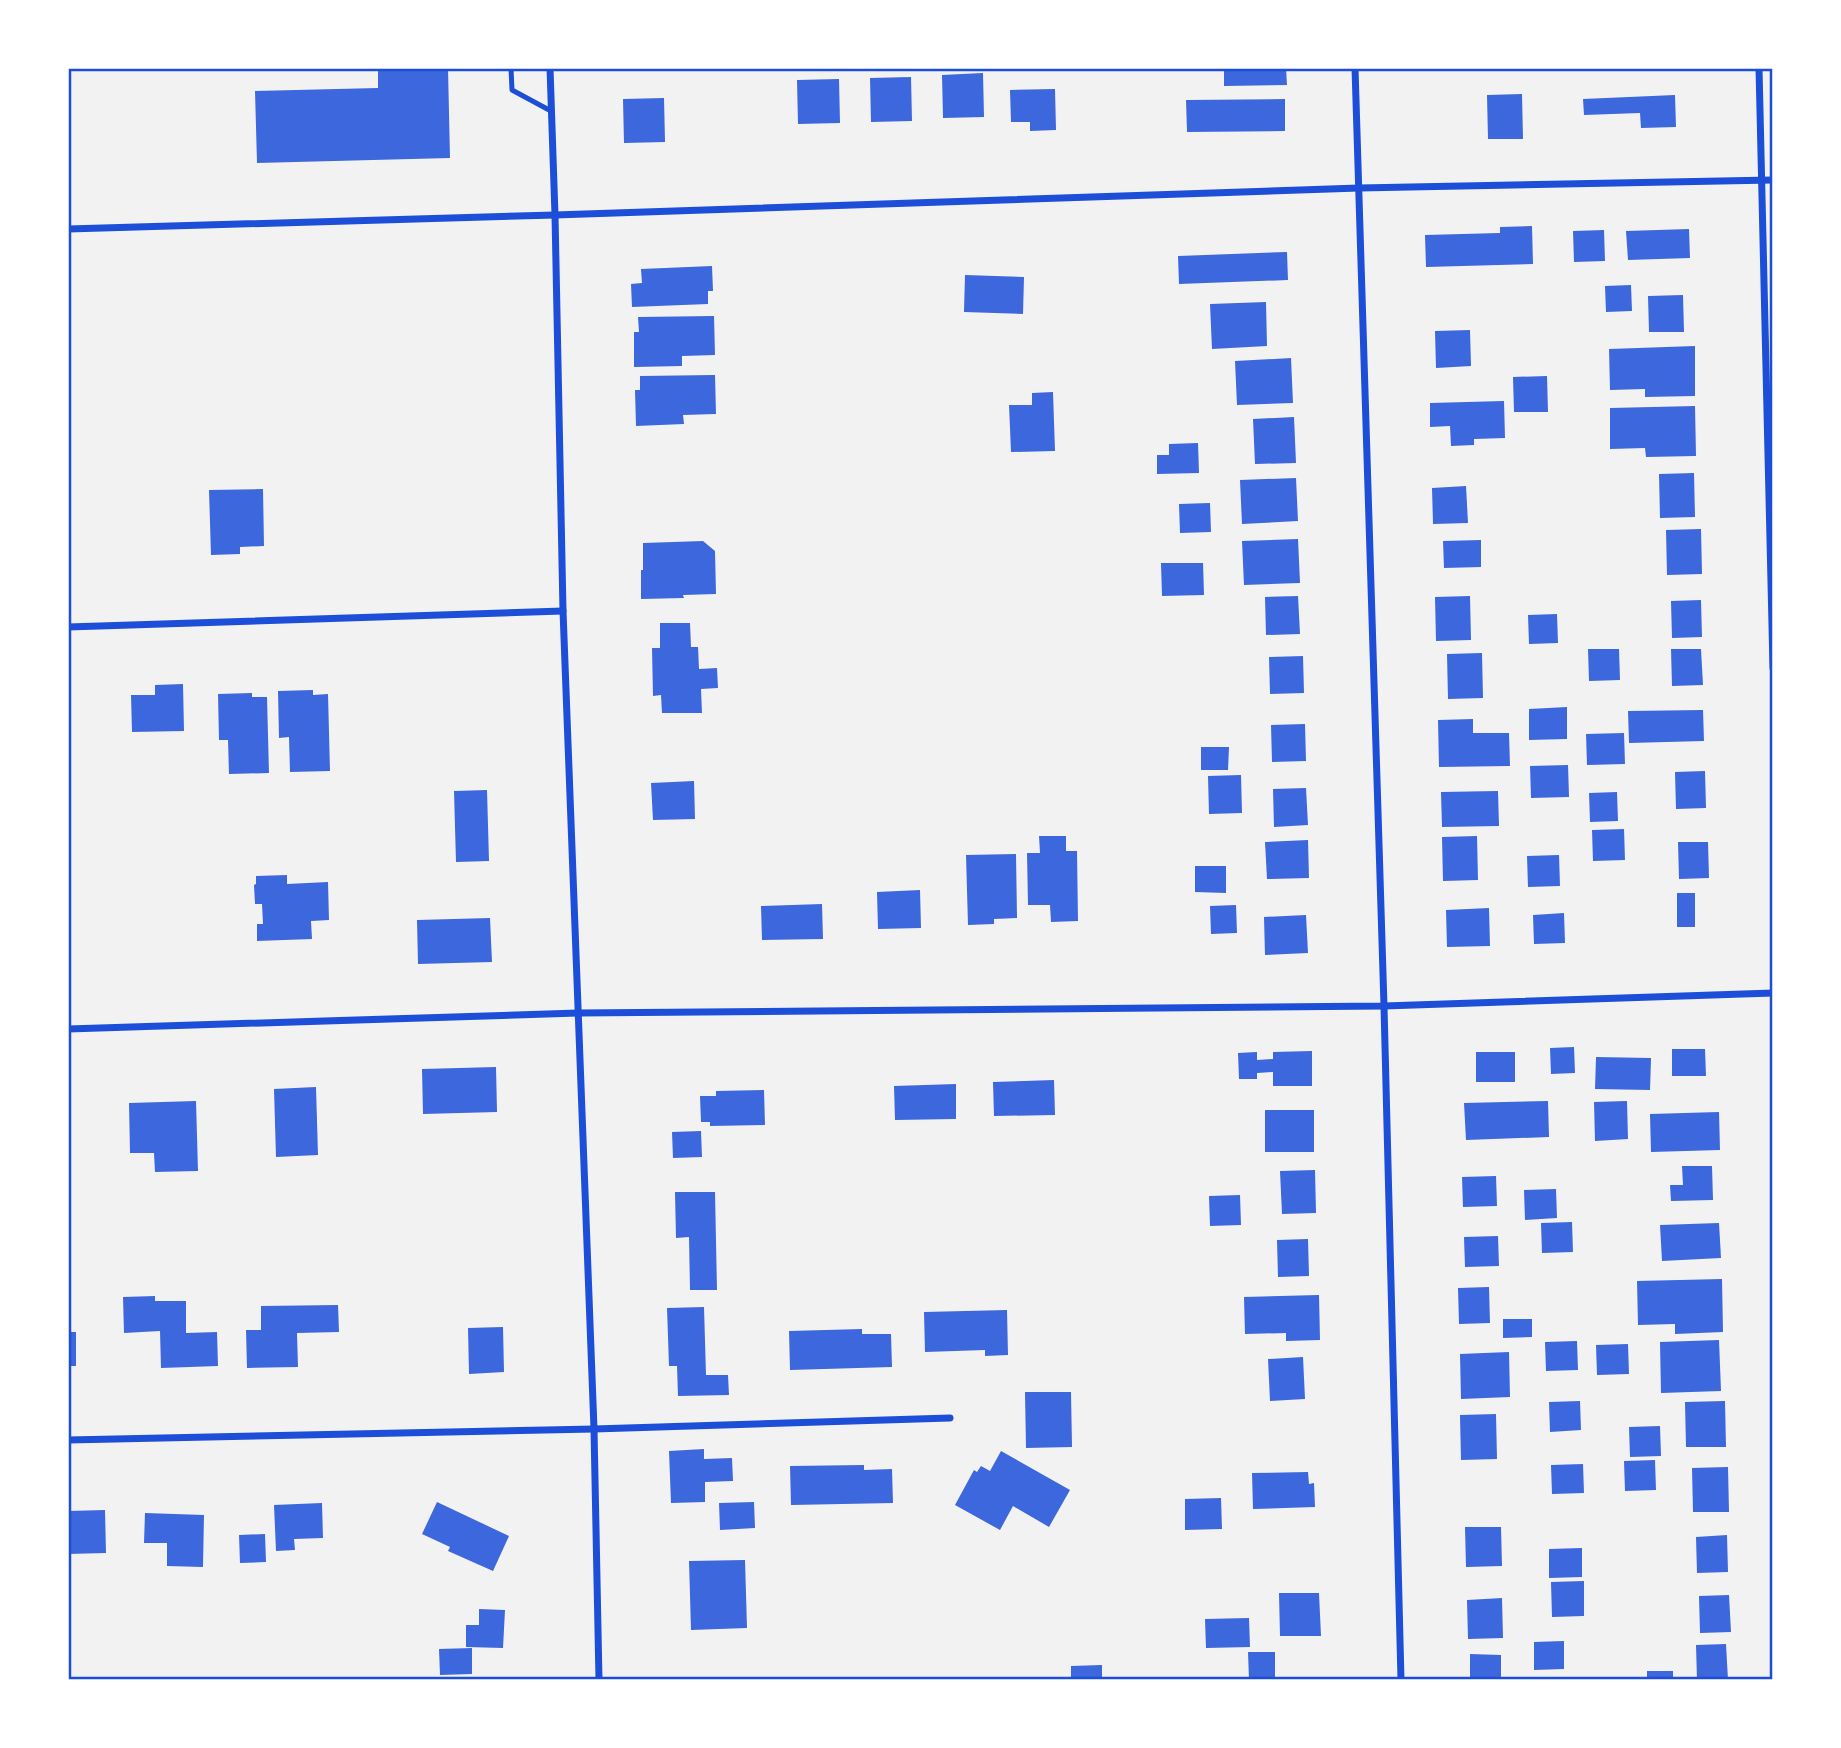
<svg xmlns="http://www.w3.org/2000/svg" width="1841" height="1748" font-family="Lato,sans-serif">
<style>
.building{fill:#3d67dc}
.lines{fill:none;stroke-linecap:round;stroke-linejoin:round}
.service{stroke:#1d4ed8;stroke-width:5}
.minor{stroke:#1d4ed8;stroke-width:7}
.neatline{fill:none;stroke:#1d4ed8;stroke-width:2.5}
</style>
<rect width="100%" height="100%" fill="#f2f2f2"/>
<!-- building -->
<g class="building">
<polygon points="378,68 448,68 450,158 257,163 255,91 378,88"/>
<polygon points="1224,68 1286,68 1287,85 1224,86"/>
<polygon points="983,73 984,117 943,118 942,75"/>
<polygon points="911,77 912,121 871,122 870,78"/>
<polygon points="839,79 840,123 798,124 797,80"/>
<polygon points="1055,89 1056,130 1030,131 1030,122 1011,122 1010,90"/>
<polygon points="1522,94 1523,139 1488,139 1487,95"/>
<polygon points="1675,95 1676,127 1641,128 1640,113 1584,115 1583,99"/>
<polygon points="664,98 665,142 624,143 623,99"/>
<polygon points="1285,99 1285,131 1187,132 1186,100"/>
<polygon points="1532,226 1533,264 1426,267 1425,235 1500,233 1500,227"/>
<polygon points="1689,229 1690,258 1628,260 1626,231"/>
<polygon points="1604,230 1605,261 1574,262 1573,231"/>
<polygon points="1287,252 1288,280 1179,284 1178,256"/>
<polygon points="712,266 713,291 708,291 708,304 632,307 631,284 642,283 641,269"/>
<polygon points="965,275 1024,277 1023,314 964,312"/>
<polygon points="1631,285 1632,311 1606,312 1605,286"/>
<polygon points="1683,295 1684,332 1649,332 1648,296"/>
<polygon points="1266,302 1267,346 1212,349 1210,304"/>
<polygon points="714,316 715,355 682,356 682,366 634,367 634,332 639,332 638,317"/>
<polygon points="1470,330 1471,366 1436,368 1435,331"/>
<polygon points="1695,346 1695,396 1645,397 1645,389 1610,390 1609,349"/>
<polygon points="1291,358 1293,403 1237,405 1235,361"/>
<polygon points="715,375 716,414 683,415 684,424 636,426 635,390 640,390 640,376"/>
<polygon points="1547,376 1548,412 1514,412 1513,377"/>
<polygon points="1053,392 1055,451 1011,452 1009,405 1032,405 1032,393"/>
<polygon points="1504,401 1505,438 1474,439 1474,445 1451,446 1450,426 1430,427 1430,403"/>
<polygon points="1695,406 1696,456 1646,457 1645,448 1610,449 1610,408"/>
<polygon points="1294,417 1296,463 1255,464 1253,419"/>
<polygon points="1198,443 1199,473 1157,474 1157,455 1169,455 1169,444"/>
<polygon points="1694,473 1695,517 1660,518 1659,474"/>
<polygon points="1296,478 1298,521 1242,524 1240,480"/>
<polygon points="1466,486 1468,523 1433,524 1432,488"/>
<polygon points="263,489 264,546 240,547 240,554 211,555 209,490"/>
<polygon points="1210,503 1211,532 1180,533 1179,504"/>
<polygon points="1701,529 1702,574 1667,575 1666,530"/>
<polygon points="1298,539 1300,583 1244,585 1242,541"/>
<polygon points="1481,540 1481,567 1444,568 1443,541"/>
<polygon points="703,541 715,551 716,594 683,595 684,598 641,599 641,570 643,570 643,543"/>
<polygon points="1161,563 1203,563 1204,595 1162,596"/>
<polygon points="1298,596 1300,634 1266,635 1265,597"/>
<polygon points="1470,596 1471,640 1436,641 1435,597"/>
<polygon points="1701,600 1702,637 1672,638 1671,601"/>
<polygon points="1557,614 1558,643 1529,644 1528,615"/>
<polygon points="660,623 690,623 691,647 698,647 699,669 717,668 718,688 701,689 702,713 662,713 661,695 653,696 652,648 660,648"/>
<polygon points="1588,649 1619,649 1620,680 1589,681"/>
<polygon points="1671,649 1701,649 1703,685 1672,686"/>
<polygon points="1482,653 1483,698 1448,699 1447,654"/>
<polygon points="1303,656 1304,693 1270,694 1269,657"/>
<polygon points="183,684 184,731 132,732 131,695 155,695 155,685"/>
<polygon points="313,690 313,695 328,694 330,771 290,772 289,737 279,738 278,691"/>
<polygon points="252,693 252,697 267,697 269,773 229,774 228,740 219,740 218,694"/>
<polygon points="1567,707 1567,739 1529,740 1529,709"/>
<polygon points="1703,710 1704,741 1629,743 1628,711"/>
<polygon points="1473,719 1473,733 1509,733 1510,766 1439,767 1438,720"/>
<polygon points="1305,724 1306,761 1272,762 1271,725"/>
<polygon points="1624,733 1625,764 1587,765 1586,734"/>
<polygon points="1201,747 1229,747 1228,770 1201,770"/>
<polygon points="1568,765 1569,797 1531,798 1530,766"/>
<polygon points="1705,771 1706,808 1676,809 1675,772"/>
<polygon points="1241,775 1242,813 1209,814 1208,776"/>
<polygon points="694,781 695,819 653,820 651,783"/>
<polygon points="1306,788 1308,825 1274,827 1273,789"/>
<polygon points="487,790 489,861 456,862 454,791"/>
<polygon points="1498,791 1499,826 1442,827 1441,792"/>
<polygon points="1617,792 1618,821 1590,822 1589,793"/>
<polygon points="1624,829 1625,860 1593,861 1592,830"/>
<polygon points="1039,836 1066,836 1066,851 1077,851 1078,921 1051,922 1050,905 1028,905 1027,853 1040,853"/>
<polygon points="1477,836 1478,880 1443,881 1442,837"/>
<polygon points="1308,840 1309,878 1267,879 1265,842"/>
<polygon points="1678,842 1708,842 1709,878 1679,879"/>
<polygon points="1016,854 1017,918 994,919 994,924 968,925 966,855"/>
<polygon points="1559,855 1560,886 1528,887 1527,856"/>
<polygon points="1195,866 1226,866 1226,893 1195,892"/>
<polygon points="287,875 287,884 328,882 329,920 311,921 312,939 257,941 257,924 263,924 262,904 255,904 254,885 256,884 256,876"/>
<polygon points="920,890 921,928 878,929 877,892"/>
<rect x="1677" y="893" width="18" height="34"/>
<polygon points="822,904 823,939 762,940 761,906"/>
<polygon points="1236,905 1237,933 1211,934 1210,906"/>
<polygon points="1489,908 1490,946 1447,947 1446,910"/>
<polygon points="1564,913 1565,943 1534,944 1533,915"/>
<polygon points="1306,915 1308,953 1265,955 1264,917"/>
<polygon points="490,918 492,962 418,964 417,920"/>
<polygon points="1574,1047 1575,1073 1551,1074 1550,1048"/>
<polygon points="1672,1049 1705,1049 1706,1076 1672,1076"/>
<polygon points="1312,1051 1312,1086 1273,1086 1273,1072 1257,1073 1257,1079 1239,1079 1238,1053 1257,1052 1257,1060 1273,1059 1273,1052"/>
<rect x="1476" y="1052" width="39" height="30"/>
<polygon points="1596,1057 1651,1058 1650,1090 1595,1089"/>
<polygon points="496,1067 497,1112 423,1114 422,1069"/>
<polygon points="1054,1080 1055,1115 994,1116 993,1082"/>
<polygon points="956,1084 956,1119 895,1120 894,1086"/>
<polygon points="316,1087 318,1155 276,1157 274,1089"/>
<polygon points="764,1090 765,1125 710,1126 710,1122 701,1122 700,1096 716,1096 716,1091"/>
<polygon points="196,1101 198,1171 155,1172 154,1153 130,1153 129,1103"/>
<polygon points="1548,1101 1549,1137 1466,1140 1464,1103"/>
<polygon points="1627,1101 1628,1139 1595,1141 1594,1102"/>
<rect x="1265" y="1110" width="49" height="42"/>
<polygon points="1719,1112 1720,1150 1651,1152 1650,1114"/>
<polygon points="701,1131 702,1157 673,1158 672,1132"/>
<polygon points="1682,1166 1712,1166 1713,1200 1671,1201 1670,1185 1683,1185"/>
<polygon points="1315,1170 1316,1213 1282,1214 1280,1171"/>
<polygon points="1496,1176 1497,1206 1463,1207 1462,1177"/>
<polygon points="1556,1189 1557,1218 1525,1220 1524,1190"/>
<polygon points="675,1192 715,1192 717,1290 690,1290 689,1237 676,1238"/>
<polygon points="1240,1195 1241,1225 1210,1226 1209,1196"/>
<polygon points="1572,1222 1573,1252 1542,1253 1541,1223"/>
<polygon points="1719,1223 1721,1258 1662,1261 1660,1225"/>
<polygon points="1498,1236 1499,1266 1465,1267 1464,1237"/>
<polygon points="1308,1239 1309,1276 1278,1277 1277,1240"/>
<polygon points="1722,1279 1723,1332 1675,1334 1675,1324 1638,1325 1637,1281"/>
<polygon points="1489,1287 1490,1323 1459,1324 1458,1288"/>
<polygon points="1319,1295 1320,1340 1286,1341 1286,1333 1245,1334 1244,1297"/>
<polygon points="155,1296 155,1301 186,1301 186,1333 217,1332 218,1366 161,1368 160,1331 124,1333 123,1297"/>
<polygon points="338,1305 339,1332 297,1333 298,1367 247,1368 246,1330 261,1330 261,1306"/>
<polygon points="704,1307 706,1375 728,1375 729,1395 678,1396 677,1366 669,1366 667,1308"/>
<polygon points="1007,1310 1008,1355 985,1356 985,1350 925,1352 924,1312"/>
<polygon points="1503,1319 1532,1319 1532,1337 1503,1338"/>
<polygon points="503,1327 504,1372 469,1374 468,1328"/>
<polygon points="862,1329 862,1334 891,1334 892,1367 790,1370 789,1331"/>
<rect x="68" y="1332" width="8" height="34"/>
<polygon points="1719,1340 1721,1391 1661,1393 1660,1342"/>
<polygon points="1577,1341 1578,1370 1546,1371 1545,1342"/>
<polygon points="1628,1344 1629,1374 1597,1375 1596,1345"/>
<polygon points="1509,1352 1510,1397 1461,1399 1460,1354"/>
<polygon points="1303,1357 1305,1399 1270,1401 1268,1359"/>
<polygon points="1025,1392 1071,1392 1072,1447 1026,1448"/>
<polygon points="1580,1401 1581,1430 1550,1432 1549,1402"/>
<polygon points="1725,1401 1726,1447 1686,1447 1685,1402"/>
<polygon points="1496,1414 1497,1459 1461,1460 1460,1415"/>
<polygon points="1660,1426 1661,1456 1630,1457 1629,1427"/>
<polygon points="704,1449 704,1459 732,1458 733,1481 705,1482 705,1502 671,1503 669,1451"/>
<polygon points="1001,1451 1070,1490 1049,1527 1013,1506 1000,1530 955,1505 974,1470 977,1472 981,1466 990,1471"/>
<polygon points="1655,1460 1656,1490 1625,1491 1624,1461"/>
<polygon points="1583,1464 1584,1493 1552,1494 1551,1465"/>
<polygon points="864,1465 864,1470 892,1469 893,1503 791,1505 790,1466"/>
<polygon points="1728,1467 1729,1512 1693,1512 1692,1468"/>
<polygon points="1308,1472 1309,1484 1314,1483 1315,1507 1253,1509 1252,1473"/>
<polygon points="1221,1498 1222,1529 1185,1530 1185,1499"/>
<polygon points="437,1502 509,1536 493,1571 448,1551 450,1547 422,1534"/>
<polygon points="754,1502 755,1528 720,1530 719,1503"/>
<polygon points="322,1503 323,1538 294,1539 295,1550 276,1551 274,1505"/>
<polygon points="105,1510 106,1553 68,1554 68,1511"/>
<polygon points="145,1513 204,1515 203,1567 167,1566 167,1543 144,1543"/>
<polygon points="1465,1527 1501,1527 1502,1566 1466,1567"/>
<polygon points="265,1534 266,1562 240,1563 239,1535"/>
<polygon points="1727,1535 1728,1572 1697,1573 1696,1537"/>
<polygon points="1582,1548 1582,1577 1549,1578 1549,1549"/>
<polygon points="745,1560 747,1628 691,1630 689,1561"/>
<polygon points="1584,1581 1584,1616 1552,1617 1551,1582"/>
<polygon points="1279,1593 1319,1593 1321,1636 1280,1636"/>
<polygon points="1729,1595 1731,1632 1700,1633 1699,1596"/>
<polygon points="1502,1598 1503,1638 1468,1639 1467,1600"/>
<polygon points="479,1609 505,1610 503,1648 466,1647 466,1625 479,1625"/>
<polygon points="1249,1618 1250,1647 1206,1648 1205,1619"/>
<polygon points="1564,1641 1564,1669 1534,1670 1534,1642"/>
<polygon points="1726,1644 1728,1680 1697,1680 1696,1645"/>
<polygon points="472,1648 472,1674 440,1675 439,1649"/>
<polygon points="1248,1652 1275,1652 1275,1680 1249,1680"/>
<polygon points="1470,1654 1501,1655 1501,1680 1470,1680"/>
<polygon points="1102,1665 1102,1680 1071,1680 1071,1666"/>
<rect x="1647" y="1671" width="26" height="9"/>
</g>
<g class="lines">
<!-- service -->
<polyline class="service" points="511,68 512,90 551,111"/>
<!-- minor -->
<g class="minor">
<polyline points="550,68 555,215 563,611 594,1429 599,1680"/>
<polyline points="1355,68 1384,1006 1401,1680"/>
<polyline points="1759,68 1773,668"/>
<polyline points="68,229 555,215 1359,188 1773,180"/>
<polyline points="68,627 563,611"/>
<polyline points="68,1029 578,1013 1384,1006 1773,993"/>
<polyline points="68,1440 594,1429 950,1418"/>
</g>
</g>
<!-- border -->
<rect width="1841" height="1748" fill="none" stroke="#ffffff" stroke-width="140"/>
<rect x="70" y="70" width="1701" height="1608" class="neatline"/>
</svg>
